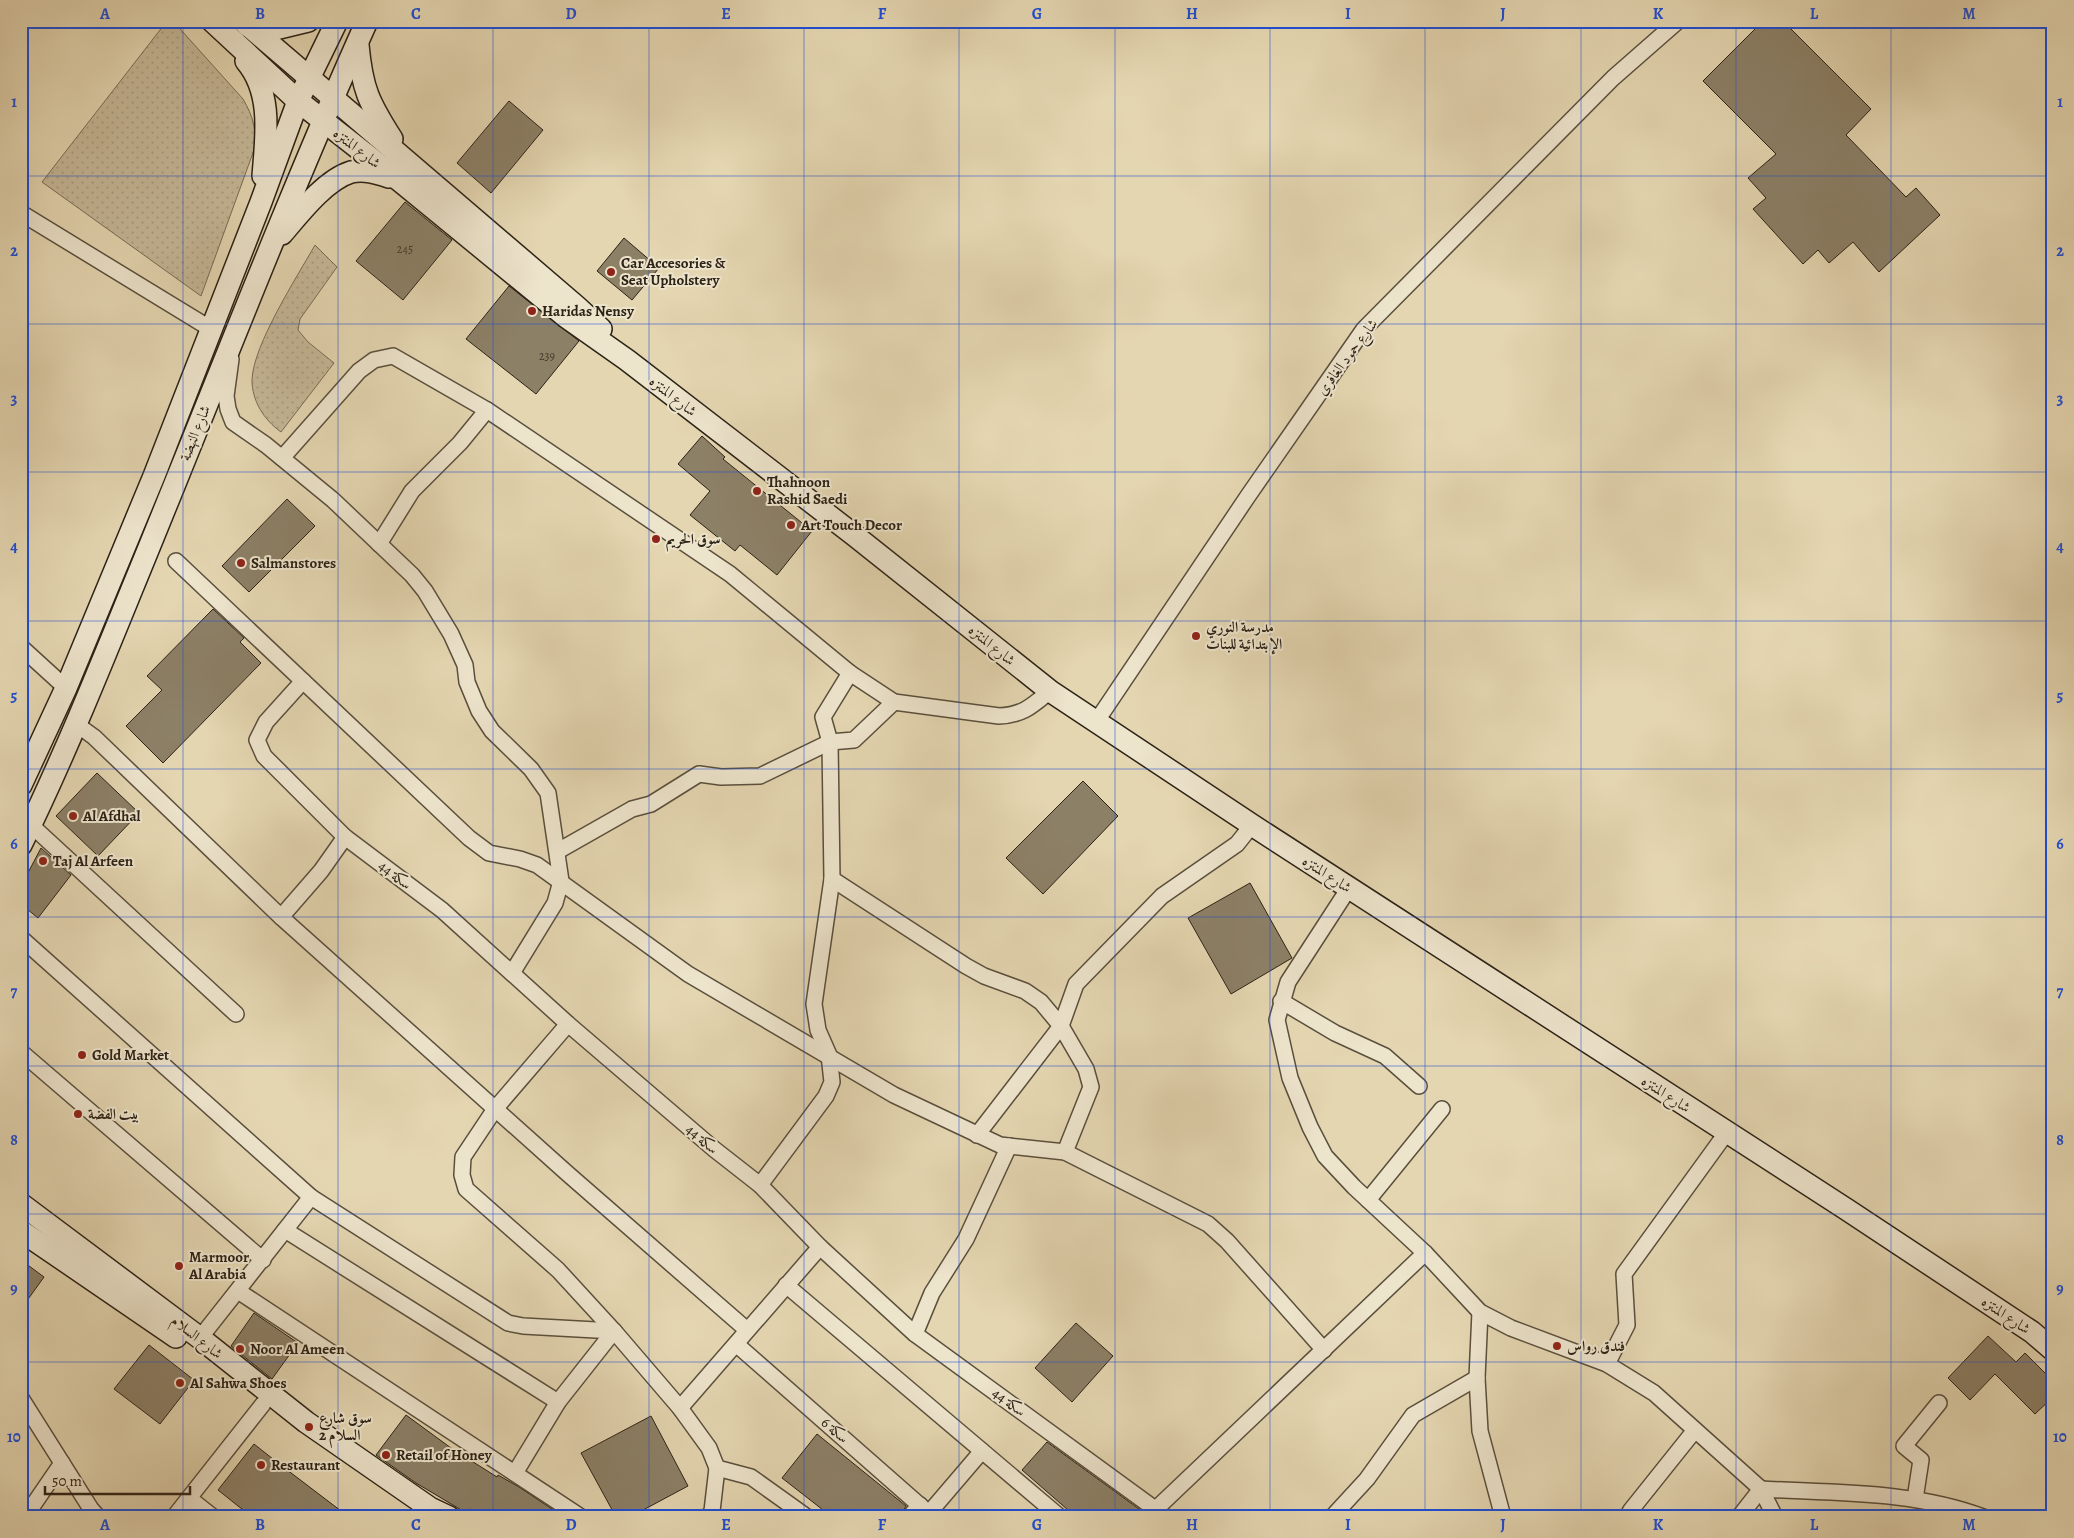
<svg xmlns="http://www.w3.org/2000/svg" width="2074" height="1538" font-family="Alegreya,Amiri,serif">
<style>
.grass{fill:url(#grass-dots);stroke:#786c56}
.building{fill:#8c8067;stroke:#2c2216}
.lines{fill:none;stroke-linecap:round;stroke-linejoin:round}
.street-casing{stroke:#5a4f3d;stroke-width:18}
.secondary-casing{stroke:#2c2216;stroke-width:24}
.street{stroke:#ede4cc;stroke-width:15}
.secondary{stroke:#ede4cc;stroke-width:21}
.grid{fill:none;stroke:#1d4ed8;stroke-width:1;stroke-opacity:0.55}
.poi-dot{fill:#8f2418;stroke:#ede4cc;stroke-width:2}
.labels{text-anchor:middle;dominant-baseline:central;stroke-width:4;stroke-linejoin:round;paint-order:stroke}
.number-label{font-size:12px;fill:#443a2a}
.street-label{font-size:15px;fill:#2c2216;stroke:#ede4cc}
.poi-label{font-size:15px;font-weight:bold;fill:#2c2216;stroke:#ede4cc;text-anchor:start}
.neatline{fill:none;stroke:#1d4ed8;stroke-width:2}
.grid-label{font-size:16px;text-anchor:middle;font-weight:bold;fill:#1d4ed8}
</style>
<defs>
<pattern id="grass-dots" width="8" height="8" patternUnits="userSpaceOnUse" patternTransform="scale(1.25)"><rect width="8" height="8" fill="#c5b797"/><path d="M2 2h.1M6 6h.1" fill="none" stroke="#a99d81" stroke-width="1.8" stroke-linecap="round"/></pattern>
</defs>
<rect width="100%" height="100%" fill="#e4d6b1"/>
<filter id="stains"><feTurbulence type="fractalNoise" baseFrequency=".004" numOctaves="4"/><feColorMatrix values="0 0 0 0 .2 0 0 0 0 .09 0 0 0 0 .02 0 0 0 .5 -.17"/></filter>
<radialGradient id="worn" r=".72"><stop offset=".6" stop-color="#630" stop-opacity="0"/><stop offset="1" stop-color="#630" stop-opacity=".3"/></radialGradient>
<!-- grass -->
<g class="grass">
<path d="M 167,21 L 173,21 L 243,99 C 253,116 257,130 254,150 L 201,296 L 42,182 Z"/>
<path d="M 315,245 L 337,267 L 300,319 L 298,330 L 308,342 L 334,363 L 281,432 C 264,420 252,401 252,380 C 253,345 297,277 315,245 Z"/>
</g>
<!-- building -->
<g class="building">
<polygon points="1763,21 1783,21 1871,109 1846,135 1906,197 1916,188 1940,215 1879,272 1853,242 1829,263 1818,250 1803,264 1753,209 1766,198 1748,178 1776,154 1703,81"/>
<polygon points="509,101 543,130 491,193 457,163"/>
<polygon points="405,202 452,240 403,300 356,261"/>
<polygon points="624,238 659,268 632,300 597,271"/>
<polygon points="509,286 579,341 536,394 466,339"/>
<polygon points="702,436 725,457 723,459 812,531 777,575 740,545 735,551 690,515 710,491 678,464"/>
<polygon points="287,499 315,526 249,592 222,566"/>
<polygon points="213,609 244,638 240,642 261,663 163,763 126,726 162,690 147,676"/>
<polygon points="97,773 139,813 98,856 56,816"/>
<polygon points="1083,781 1118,816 1043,894 1006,858"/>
<polygon points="41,848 71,875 38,918 21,904 21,886"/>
<polygon points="1250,883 1292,958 1231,994 1188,918"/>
<polygon points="21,1260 44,1277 21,1309"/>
<polygon points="254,1313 298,1343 272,1379 231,1346"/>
<polygon points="1076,1323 1113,1356 1072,1402 1035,1368"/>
<polygon points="1988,1336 2016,1362 2025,1353 2053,1381 2053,1397 2035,1414 1995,1374 1970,1400 1948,1378"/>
<polygon points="149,1345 194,1380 160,1424 114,1389"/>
<polygon points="406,1415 451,1448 497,1477 498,1475 519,1487 564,1517 484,1517 470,1509 468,1514 416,1483 376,1455"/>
<polygon points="651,1416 688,1486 630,1517 616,1517 581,1453"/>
<polygon points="817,1434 906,1506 900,1517 832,1517 782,1478"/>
<polygon points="1047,1442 1150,1517 1076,1517 1022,1470"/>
<polygon points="254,1444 278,1463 349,1517 253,1517 238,1506 218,1490"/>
</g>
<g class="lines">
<!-- street casing -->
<g class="street-casing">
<g id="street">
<polyline points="21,213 211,329"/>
<polyline points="231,359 226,396 228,409 233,422 266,445 333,500 412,575 425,591 451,634 465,665 467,682 479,711 492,731 531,769 548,793 561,881 555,903 512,973"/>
<path d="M 282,458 L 359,371 L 374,360 L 393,356 L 487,410 L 730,574 L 850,673 L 894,702 L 999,716 C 1023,715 1032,706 1050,691"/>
<polyline points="379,544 412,491 460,443 487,410"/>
<polyline points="176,561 469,838 489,853 520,859 537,865 688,974 894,1095 1000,1145 1065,1152 1208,1224 1227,1241 1324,1350"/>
<polyline points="21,647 66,688"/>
<polyline points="303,681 266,722 257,740 264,756 345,837 442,910 568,1024 714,1149 760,1185 820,1247 915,1334 1166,1517"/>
<polyline points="1096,722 1248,496 1364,329 1613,78 1678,21"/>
<polyline points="76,724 94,737 281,917 568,1174 747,1330"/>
<polyline points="31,825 236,1014"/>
<polyline points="558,851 632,809 651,804 699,774 721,777 760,776 830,742 854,740 894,702"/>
<polyline points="832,879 966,966 984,976 1025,991 1041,1002 1061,1026 1086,1069 1091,1087 1065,1152"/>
<polyline points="1349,888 1288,982 1277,1020 1290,1078 1310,1127 1325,1156 1354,1187 1425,1253 1480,1312 1511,1328 1607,1364 1654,1393 1761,1489 1775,1517"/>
<polyline points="281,917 321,871 345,837"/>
<polyline points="21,938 311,1197 508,1323 523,1326 614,1331"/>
<polyline points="1281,1001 1335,1033 1385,1056 1419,1086"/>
<polyline points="568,1024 495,1109 463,1157 462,1175 466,1189 558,1270 614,1331 680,1408 709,1448 717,1468 751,1477 807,1517"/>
<polyline points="21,1052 263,1260"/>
<polyline points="977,1135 1061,1026 1076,984 1162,896 1237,844 1252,825"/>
<polyline points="760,1185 826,1096 832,1082 829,1055 818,1030 814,1004 832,879 830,742 823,717 850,673"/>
<polyline points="1368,1200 1442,1109"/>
<polyline points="285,1230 558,1402"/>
<polyline points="786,1285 1060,1517"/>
<polyline points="238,1291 581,1517"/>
<polyline points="1480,1312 1477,1378 1480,1431 1503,1517"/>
<polyline points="915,1334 932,1293 966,1239 1009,1146"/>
<polyline points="200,1338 311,1197"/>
<polyline points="736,1344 933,1517"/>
<polyline points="1607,1364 1627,1325 1624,1274 1727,1132"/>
<polyline points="21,1398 91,1509 98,1517"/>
<polyline points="680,1408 820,1247"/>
<polyline points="515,1473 558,1402 614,1331"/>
<path d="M 1761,1489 C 1833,1493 1916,1491 1983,1517"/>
<polyline points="189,1498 213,1517"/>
<polyline points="1915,1499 1921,1460 1904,1446 1939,1403"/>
<polyline points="1157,1508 1425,1253"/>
<polyline points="929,1513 982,1451"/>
<polyline points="25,1517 62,1463"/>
<polyline points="174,1517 263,1404"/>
<polyline points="708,1517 712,1511 717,1468"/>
<polyline points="909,1517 920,1505"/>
<polyline points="1332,1517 1367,1479 1413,1415 1477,1378"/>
<polyline points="1627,1517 1631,1510 1695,1430"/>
<polyline points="1739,1517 1761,1489"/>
</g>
</g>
<!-- secondary casing -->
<g class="secondary-casing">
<g id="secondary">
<polyline points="212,21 298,101 400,181 566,317 627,360 854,535 1050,691 1252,825 1846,1209 2032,1332 2053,1350"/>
<polyline points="243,21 576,306 601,329"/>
<polyline points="248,26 275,29 308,21"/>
<path d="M 358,45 C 362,89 369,103 392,139"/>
<path d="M 246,61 C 273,93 266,137 263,176"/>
<path d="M 282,234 C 299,214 325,180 351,172 C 364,169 377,173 389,177"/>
<polyline points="21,785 66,688 154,476 261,202 298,101 337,21"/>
<path d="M 21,845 C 62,761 97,675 132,589 C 210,400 283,208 367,21"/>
<polyline points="21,1204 200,1338 306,1422 430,1508 449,1517"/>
<polyline points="21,1231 176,1337"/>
</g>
</g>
<!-- street -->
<use href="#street" class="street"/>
<!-- secondary -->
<use href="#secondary" class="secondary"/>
</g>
<!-- grid -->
<path class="grid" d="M 183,21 L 183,1517M 338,21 L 338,1517M 493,21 L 493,1517M 649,21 L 649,1517M 804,21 L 804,1517M 959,21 L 959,1517M 1115,21 L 1115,1517M 1270,21 L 1270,1517M 1425,21 L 1425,1517M 1581,21 L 1581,1517M 1736,21 L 1736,1517M 1891,21 L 1891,1517M 21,176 L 2053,176M 21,324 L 2053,324M 21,472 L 2053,472M 21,621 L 2053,621M 21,769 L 2053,769M 21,917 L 2053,917M 21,1066 L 2053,1066M 21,1214 L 2053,1214M 21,1362 L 2053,1362"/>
<!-- markers -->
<g class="poi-dot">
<circle cx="611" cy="272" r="5"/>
<circle cx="532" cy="311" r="5"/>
<circle cx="757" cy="491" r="5"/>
<circle cx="791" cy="525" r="5"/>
<circle cx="656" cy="539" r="5"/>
<circle cx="241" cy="563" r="5"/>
<circle cx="1196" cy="636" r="5"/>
<circle cx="73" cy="816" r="5"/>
<circle cx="43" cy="861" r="5"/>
<circle cx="82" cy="1055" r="5"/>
<circle cx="78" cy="1114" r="5"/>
<circle cx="179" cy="1266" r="5"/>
<circle cx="1557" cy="1346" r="5"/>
<circle cx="240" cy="1349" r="5"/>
<circle cx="180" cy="1383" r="5"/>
<circle cx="309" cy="1427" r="5"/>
<circle cx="386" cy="1455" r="5"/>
<circle cx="261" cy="1465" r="5"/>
</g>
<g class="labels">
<!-- number labels -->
<g class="number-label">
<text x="405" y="249">245</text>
<text x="547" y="356">239</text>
</g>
<!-- street labels -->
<g class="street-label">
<text transform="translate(357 148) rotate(38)">شارع المنتزه</text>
<text transform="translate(1347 357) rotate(-53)">شارع حمود الغافري</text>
<text transform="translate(673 396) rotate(38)">شارع المنتزه</text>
<text transform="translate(195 433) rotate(-68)">شارع النهضة</text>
<text transform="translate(992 645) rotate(39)">شارع المنتزه</text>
<text transform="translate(1327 874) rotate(33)">شارع المنتزه</text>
<text transform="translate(395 875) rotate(37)">سكة 44</text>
<text transform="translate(1666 1094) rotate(33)">شارع المنتزه</text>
<text transform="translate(702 1139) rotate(40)">سكة 44</text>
<text transform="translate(2006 1315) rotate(34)">شارع المنتزه</text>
<text transform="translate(197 1337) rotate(38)">شارع السلام</text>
<text transform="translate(1009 1402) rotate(36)">سكة 44</text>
<text transform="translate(835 1430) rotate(41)">سكة 6</text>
</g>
<!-- poi labels -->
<g class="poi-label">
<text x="621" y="263">Car Accesories &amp;<tspan x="621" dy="17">Seat Upholstery</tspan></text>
<text x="542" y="311">Haridas Nensy</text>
<text x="767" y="482">Thahnoon<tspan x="767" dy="17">Rashid Saedi</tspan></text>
<text x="801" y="525">Art Touch Decor</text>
<text x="666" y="539">سوق الحريم</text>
<text x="251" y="563">Salmanstores</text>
<text x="1206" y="627">مدرسة النوري<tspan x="1206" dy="17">الإبتدائية للبنات</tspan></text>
<text x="83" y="816">Al Afdhal</text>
<text x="53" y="861">Taj Al Arfeen</text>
<text x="92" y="1055">Gold Market</text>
<text x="88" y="1114">بيت الفضة</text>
<text x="189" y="1257">Marmoor<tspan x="189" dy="17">Al Arabia</tspan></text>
<text x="1567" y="1346">فندق رواس</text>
<text x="250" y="1349">Noor Al Ameen</text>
<text x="190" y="1383">Al Sahwa Shoes</text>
<text x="319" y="1418">سوق شارع<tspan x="319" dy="17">السلام 2</tspan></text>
<text x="396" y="1455">Retail of Honey</text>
<text x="271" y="1465">Restaurant</text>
</g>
</g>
<!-- margin -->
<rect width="2074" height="1538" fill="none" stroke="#e4d6b1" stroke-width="55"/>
<!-- scale -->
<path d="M45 1486v8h145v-8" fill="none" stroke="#2c2216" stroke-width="2.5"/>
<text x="52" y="1486" font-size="15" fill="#2c2216" stroke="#ede4cc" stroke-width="4" paint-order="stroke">50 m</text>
<rect x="28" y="28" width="2018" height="1482" class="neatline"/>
<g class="grid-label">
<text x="105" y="19">A</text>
<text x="260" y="19">B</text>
<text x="416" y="19">C</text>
<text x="571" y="19">D</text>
<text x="726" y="19">E</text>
<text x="882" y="19">F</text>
<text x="1037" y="19">G</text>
<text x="1192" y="19">H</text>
<text x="1348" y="19">I</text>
<text x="1503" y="19">J</text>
<text x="1658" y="19">K</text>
<text x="1814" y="19">L</text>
<text x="1969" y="19">M</text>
<text x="14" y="107">1</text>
<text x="2060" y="107">1</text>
<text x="14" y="256">2</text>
<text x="2060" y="256">2</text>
<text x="14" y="404">3</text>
<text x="2060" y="404">3</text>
<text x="14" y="552">4</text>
<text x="2060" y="552">4</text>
<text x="14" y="701">5</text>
<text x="2060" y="701">5</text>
<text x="14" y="849">6</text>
<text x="2060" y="849">6</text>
<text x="14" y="997">7</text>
<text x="2060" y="997">7</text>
<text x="14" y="1145">8</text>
<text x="2060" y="1145">8</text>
<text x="14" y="1294">9</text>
<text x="2060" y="1294">9</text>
<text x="14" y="1442">10</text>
<text x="2060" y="1442">10</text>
<text x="105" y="1530">A</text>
<text x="260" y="1530">B</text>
<text x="416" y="1530">C</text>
<text x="571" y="1530">D</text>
<text x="726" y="1530">E</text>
<text x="882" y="1530">F</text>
<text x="1037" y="1530">G</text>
<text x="1192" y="1530">H</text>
<text x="1348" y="1530">I</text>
<text x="1503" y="1530">J</text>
<text x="1658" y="1530">K</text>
<text x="1814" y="1530">L</text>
<text x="1969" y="1530">M</text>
</g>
<rect width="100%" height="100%" filter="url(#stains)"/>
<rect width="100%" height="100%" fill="url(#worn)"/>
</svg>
